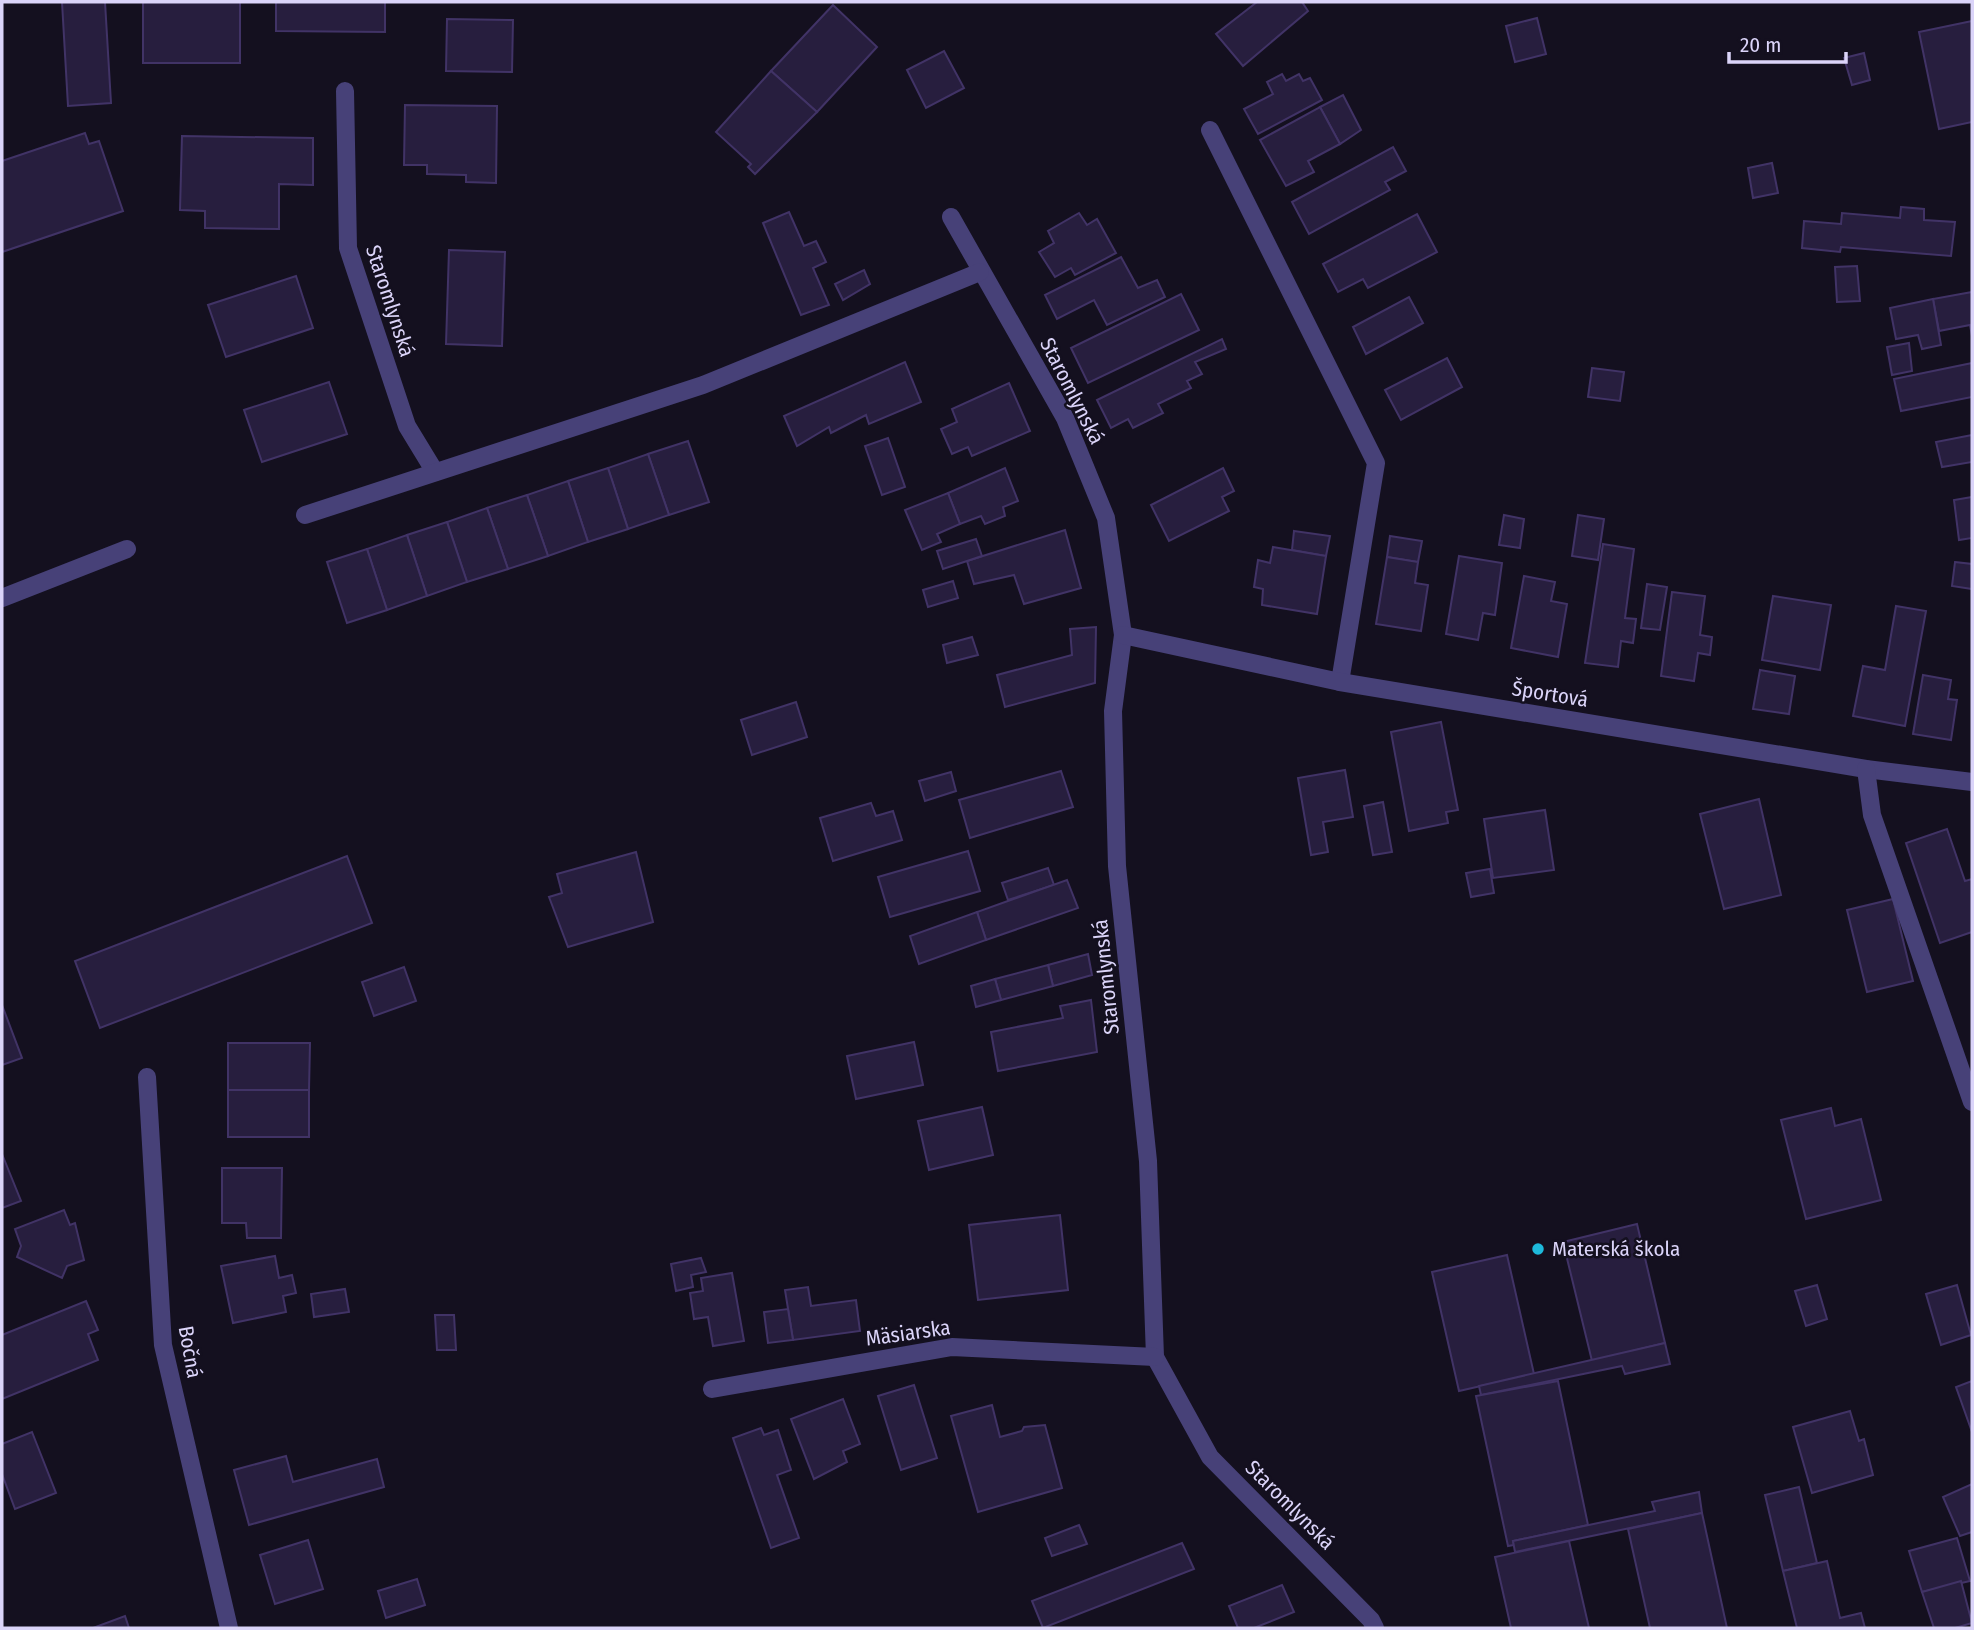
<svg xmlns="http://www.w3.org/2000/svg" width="1974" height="1630" font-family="'Fira Sans Condensed',sans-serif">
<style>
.building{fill:#271e3e;stroke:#413366;stroke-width:2}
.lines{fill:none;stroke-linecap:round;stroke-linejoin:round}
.service{stroke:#474178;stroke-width:18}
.minor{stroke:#474178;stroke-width:18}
.poi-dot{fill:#1eb9db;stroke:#14101f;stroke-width:2.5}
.labels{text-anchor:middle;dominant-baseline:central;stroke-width:5;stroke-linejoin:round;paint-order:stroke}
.street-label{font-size:21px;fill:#dbd4f9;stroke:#14101f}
.poi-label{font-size:21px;fill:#dbd4f9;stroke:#14101f;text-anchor:start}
</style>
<rect width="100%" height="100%" fill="#14101f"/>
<!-- building -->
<g class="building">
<polygon points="62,2 105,2 111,103 68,106"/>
<rect x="143" y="2" width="97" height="61"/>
<polygon points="276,2 385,2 385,32 276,31"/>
<polygon points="1257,2 1302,2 1308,11 1243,66 1216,34"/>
<polygon points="833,5 877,47 817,112 771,71"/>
<polygon points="1537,18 1546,54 1515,62 1506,26"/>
<polygon points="447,19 513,20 512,72 446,71"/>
<polygon points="1972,21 1972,122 1939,129 1919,32"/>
<polygon points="944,51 964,88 926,108 907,70"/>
<polygon points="1864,53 1870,80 1852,85 1844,58"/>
<polygon points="771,71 817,112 755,174 748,167 751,164 716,132"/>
<polygon points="1282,74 1286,81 1299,74 1303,81 1310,78 1322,100 1258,134 1244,109 1273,94 1267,82"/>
<polygon points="1343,95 1361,130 1340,144 1320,107"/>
<polygon points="405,105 497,106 496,183 466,182 466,175 427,174 427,165 404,165"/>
<polygon points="1320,107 1340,144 1308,161 1314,172 1286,186 1260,140"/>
<polygon points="85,133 89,144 99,141 123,211 2,252 2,161"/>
<polygon points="182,136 313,138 313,185 279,184 279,229 205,228 205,211 180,210"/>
<polygon points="1393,147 1406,171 1385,182 1390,190 1309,234 1292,202"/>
<polygon points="1772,163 1778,193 1753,198 1748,168"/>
<polygon points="1901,207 1924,209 1924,220 1955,222 1951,256 1841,247 1840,252 1802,248 1804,221 1841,224 1842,213 1900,218"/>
<polygon points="789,212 804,246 816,241 826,262 813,268 829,305 801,315 763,223"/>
<polygon points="1079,213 1087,225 1097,219 1116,253 1075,275 1071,268 1055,277 1039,252 1054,243 1048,231"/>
<polygon points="1417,214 1437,252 1368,288 1363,279 1338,292 1323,264"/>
<polygon points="449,250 505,252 502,346 446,344"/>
<polygon points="1121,257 1138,288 1157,280 1165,297 1107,325 1094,300 1057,319 1045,295"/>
<polygon points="1857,266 1860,301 1837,302 1835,267"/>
<polygon points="864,270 870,284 843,300 835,284"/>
<polygon points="296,276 313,328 226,357 208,305"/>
<polygon points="1972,292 1972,336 1970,325 1939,331 1933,299"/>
<polygon points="1181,294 1199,330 1088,383 1071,348"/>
<polygon points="1409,297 1423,323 1366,354 1353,327"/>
<polygon points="1933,299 1941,345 1922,349 1918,335 1896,339 1890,308"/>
<polygon points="1222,339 1226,349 1195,362 1202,374 1187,381 1191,388 1158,404 1163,413 1133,428 1128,419 1111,428 1097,400"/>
<polygon points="1909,343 1912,371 1892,375 1887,347"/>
<polygon points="1447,358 1462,387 1401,420 1385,390"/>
<polygon points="905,362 921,402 869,424 866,415 831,433 829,427 797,446 784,416"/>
<polygon points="1972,363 1972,397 1901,411 1894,379"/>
<polygon points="1592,368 1624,372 1620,401 1588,397"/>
<polygon points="329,382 347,434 262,462 244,410"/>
<polygon points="1009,383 1030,431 972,456 968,447 952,454 941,429 957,422 952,409"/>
<polygon points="1972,435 1972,462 1942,467 1936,442"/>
<polygon points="888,438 905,487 882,495 865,446"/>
<polygon points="688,441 709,502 669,515 648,454"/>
<polygon points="648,454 669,515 628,529 608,468"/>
<polygon points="608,468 628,529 588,542 568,481"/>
<polygon points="1005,468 1018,501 1003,507 1005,516 985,524 981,516 960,524 948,493"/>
<polygon points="1223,468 1234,491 1222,497 1229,511 1169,541 1151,505"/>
<polygon points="568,481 588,542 548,556 527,495"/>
<polygon points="948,493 960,524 937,534 941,542 922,550 905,510"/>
<polygon points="527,495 548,556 508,569 487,508"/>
<polygon points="1972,497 1972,538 1959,540 1954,500"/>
<polygon points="487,508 508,569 467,582 447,522"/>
<polygon points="1504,515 1524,519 1520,548 1499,545"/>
<polygon points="1578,515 1604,519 1598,560 1572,556"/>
<polygon points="447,522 467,582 427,596 407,535"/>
<polygon points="1065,530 1081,588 1024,604 1014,575 974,584 967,561"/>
<polygon points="1294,531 1330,536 1326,556 1292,550"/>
<polygon points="407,535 427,596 387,610 367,549"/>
<polygon points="1390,536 1422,541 1418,562 1387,557"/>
<polygon points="976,539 982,556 943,569 937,551"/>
<polygon points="1603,544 1634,549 1625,618 1636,619 1633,643 1621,641 1618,667 1585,663"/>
<polygon points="1273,547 1326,556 1317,614 1262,605 1263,589 1254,587 1258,560 1270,563"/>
<polygon points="367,549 387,610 347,623 327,562"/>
<polygon points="1459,556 1502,563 1495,615 1483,613 1478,640 1446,634"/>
<polygon points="1387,557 1418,562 1415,583 1428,585 1421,631 1376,624"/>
<polygon points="1955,562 1972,564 1972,589 1952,586"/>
<polygon points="1524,576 1555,582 1551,601 1567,604 1558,657 1511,648"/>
<polygon points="953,581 958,598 928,607 923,590"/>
<polygon points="1647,584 1667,587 1660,630 1641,628"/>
<polygon points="1672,592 1705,596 1700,635 1712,637 1710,655 1698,653 1694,681 1661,676"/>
<polygon points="1773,596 1831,605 1820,670 1762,660"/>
<polygon points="1896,606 1926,611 1905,726 1853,716 1863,666 1885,670"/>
<polygon points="1096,627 1095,683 1005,707 997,675 1072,655 1070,629"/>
<polygon points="972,637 978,655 947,663 943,645"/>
<polygon points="1760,670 1795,676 1789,714 1753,709"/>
<polygon points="1923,675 1951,680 1948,699 1957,700 1951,740 1913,734"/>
<polygon points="796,702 807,737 752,755 741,720"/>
<polygon points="1441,722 1458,810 1446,812 1448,823 1409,831 1391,732"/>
<polygon points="1345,770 1353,817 1323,822 1328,852 1311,855 1298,778"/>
<polygon points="1061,771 1073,807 970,838 959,800"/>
<polygon points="951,772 956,791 925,801 919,781"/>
<polygon points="1759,799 1781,895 1724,909 1700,814"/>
<polygon points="1383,802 1392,852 1373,855 1364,806"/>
<polygon points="871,803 876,816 893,811 902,840 833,861 820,818"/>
<polygon points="1545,810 1554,870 1493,878 1484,819"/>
<polygon points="1947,829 1965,881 1972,879 1972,932 1940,943 1906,843"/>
<polygon points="968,851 980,891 890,917 878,877"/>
<polygon points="636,852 653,922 568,947 549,897 562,893 557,874"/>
<polygon points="347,856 372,923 100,1028 75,961"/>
<polygon points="1048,868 1054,885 1008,900 1002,883"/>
<polygon points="1490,869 1494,893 1471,897 1466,873"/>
<polygon points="1067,880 1078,908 986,940 977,912"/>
<polygon points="1893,899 1913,981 1867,992 1847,910"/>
<polygon points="977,912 986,940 919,964 910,936"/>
<polygon points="1088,954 1092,975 1053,986 1048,965"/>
<polygon points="1048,965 1053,986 1001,1000 995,979"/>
<polygon points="404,967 416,1001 374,1016 362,982"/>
<polygon points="995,979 1001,1000 976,1007 971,986"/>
<polygon points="1091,1000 1097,1052 998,1071 991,1032 1063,1018 1060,1006"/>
<polygon points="2,1005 22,1058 2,1065"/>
<polygon points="914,1042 923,1085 856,1099 847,1056"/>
<polygon points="228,1043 310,1043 309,1090 228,1090"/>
<rect x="228" y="1090" width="81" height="47"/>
<polygon points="982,1107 993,1155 929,1170 918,1121"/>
<polygon points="1831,1108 1835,1126 1861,1119 1881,1200 1806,1219 1781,1120"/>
<polygon points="2,1154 21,1201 2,1208"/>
<polygon points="222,1168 282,1168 281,1238 247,1238 246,1223 222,1223"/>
<polygon points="64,1210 70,1225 75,1223 84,1260 67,1266 62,1278 17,1257 21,1246 15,1229"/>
<polygon points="1060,1215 1068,1290 978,1300 969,1225"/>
<polygon points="1637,1224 1665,1343 1592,1361 1563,1242"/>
<polygon points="1507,1255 1534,1374 1459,1391 1432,1272"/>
<polygon points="275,1256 279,1278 292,1275 296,1293 283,1296 286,1312 233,1323 221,1266"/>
<polygon points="701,1258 706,1272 691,1275 693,1287 676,1291 671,1264"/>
<polygon points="732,1273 744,1341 713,1346 708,1317 694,1319 690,1293 703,1291 701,1278"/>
<polygon points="1817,1285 1827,1319 1806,1326 1795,1291"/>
<polygon points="1957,1285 1971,1335 1941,1345 1926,1294"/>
<polygon points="808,1287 811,1306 856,1300 860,1331 793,1340 785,1290"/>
<polygon points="345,1289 349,1312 314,1317 311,1294"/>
<polygon points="86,1301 98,1330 88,1334 98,1360 2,1399 2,1335"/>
<polygon points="788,1309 793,1340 768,1343 764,1312"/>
<polygon points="435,1315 454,1315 456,1350 437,1350"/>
<polygon points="1665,1343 1670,1364 1625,1374 1622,1366 1481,1395 1479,1386"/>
<polygon points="1558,1381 1588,1525 1513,1541 1514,1545 1508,1546 1476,1396"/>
<polygon points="1972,1381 1972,1432 1956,1387"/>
<polygon points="914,1385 937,1458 901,1470 878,1396"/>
<polygon points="843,1399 860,1444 843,1451 847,1462 814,1479 791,1419"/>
<polygon points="992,1405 1000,1437 1022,1431 1024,1427 1045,1425 1062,1488 978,1512 951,1416"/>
<polygon points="1850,1411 1859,1441 1864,1439 1873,1475 1812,1493 1793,1427"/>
<polygon points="761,1428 764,1435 778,1430 791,1470 777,1475 799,1538 771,1548 733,1438"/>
<polygon points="32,1432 56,1493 15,1509 2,1474 2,1444"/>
<polygon points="286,1456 293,1482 377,1459 384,1487 249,1525 234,1470"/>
<polygon points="1972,1484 1972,1532 1960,1536 1943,1497"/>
<polygon points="1799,1487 1817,1563 1783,1571 1765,1495"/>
<polygon points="1699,1492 1702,1513 1515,1552 1513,1541 1655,1511 1652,1502"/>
<polygon points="1702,1513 1727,1628 1650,1628 1628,1529"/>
<polygon points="1079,1525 1087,1544 1052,1556 1045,1538"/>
<polygon points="1957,1538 1970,1581 1922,1592 1909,1551"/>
<polygon points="308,1540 323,1589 275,1604 260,1555"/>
<polygon points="1569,1541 1589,1628 1511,1628 1495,1557"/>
<polygon points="1182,1543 1194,1569 1043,1628 1032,1601"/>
<polygon points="1827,1561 1840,1618 1861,1613 1865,1628 1797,1628 1783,1571"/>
<polygon points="417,1579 425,1605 386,1618 378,1591"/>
<polygon points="1961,1581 1972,1623 1955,1628 1934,1628 1922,1592"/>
<polygon points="1282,1585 1294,1612 1254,1628 1238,1628 1229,1606"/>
<polygon points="125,1616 129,1628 93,1628"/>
</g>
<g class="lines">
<!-- service -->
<polyline class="service" points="2,598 127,549"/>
<!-- minor -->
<g class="minor">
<polyline points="345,91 348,248 407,426 435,472"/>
<polyline points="1210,130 1376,463 1340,682"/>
<polyline points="951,217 1065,418 1106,518 1123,635 1113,711 1117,866 1148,1161 1155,1357 1210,1457 1371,1620 1375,1628"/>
<polyline points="305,515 703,385 980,272"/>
<polyline points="1123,635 1340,682 1866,769 1972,782"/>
<polyline points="1866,769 1872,815 1972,1102"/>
<polyline points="147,1077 163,1345 229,1628"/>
<polyline points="712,1389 952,1347 1155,1357"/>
</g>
</g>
<!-- markers -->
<circle class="poi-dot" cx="1538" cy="1249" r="7"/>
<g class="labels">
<!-- street labels -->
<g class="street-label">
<text transform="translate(390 301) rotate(72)">Staromlynská</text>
<text transform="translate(1072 391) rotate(63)">Staromlynská</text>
<text transform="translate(1550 694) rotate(9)">Športová</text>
<text transform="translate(1106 977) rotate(-96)">Staromlynská</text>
<text transform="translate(908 1333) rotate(-8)">Mäsiarska</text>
<text transform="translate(190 1352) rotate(80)">Bočná</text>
<text transform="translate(1290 1505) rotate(45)">Staromlynská</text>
</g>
<!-- poi labels -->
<g class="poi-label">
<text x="1552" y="1249">Materská škola</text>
</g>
</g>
<!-- border -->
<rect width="1974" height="1630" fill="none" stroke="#dbd4f9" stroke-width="7"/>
<!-- scale -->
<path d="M1729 52v10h117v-10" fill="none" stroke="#dbd4f9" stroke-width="3.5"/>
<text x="1740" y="52" font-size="21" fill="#dbd4f9" stroke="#14101f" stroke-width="5" paint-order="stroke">20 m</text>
</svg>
